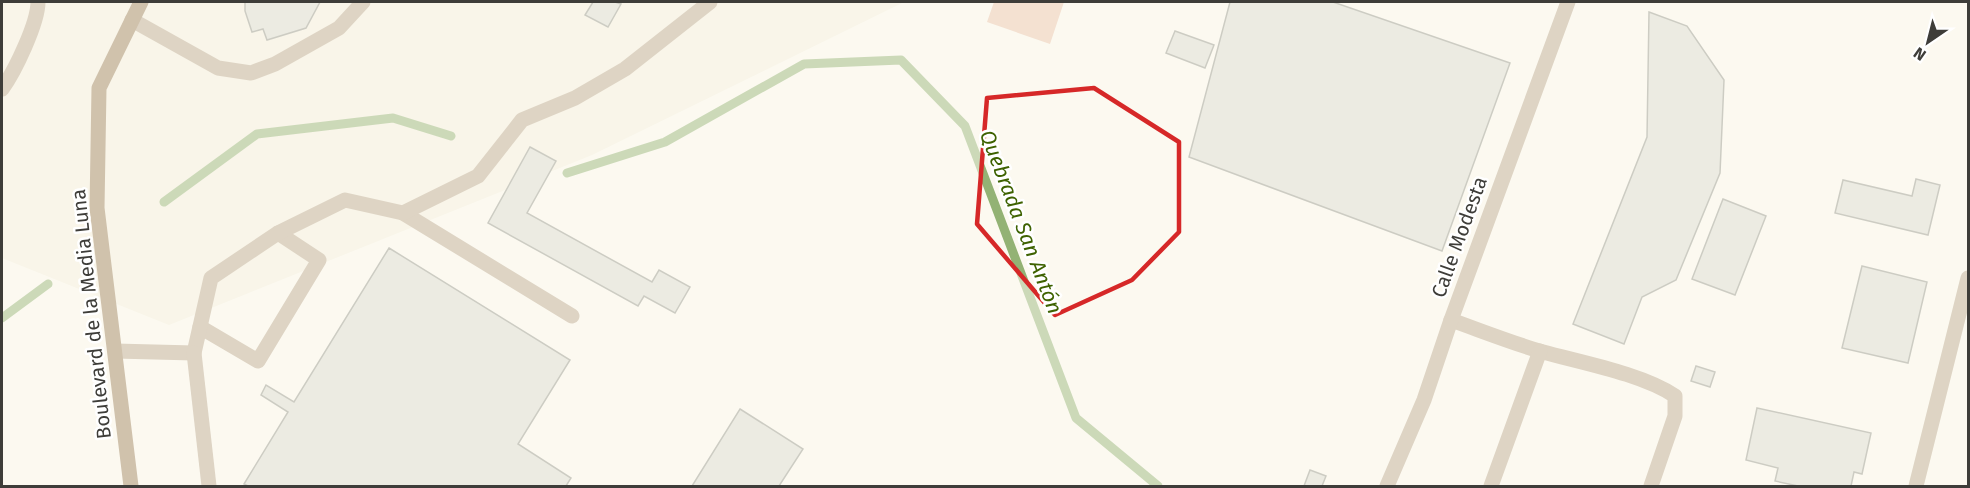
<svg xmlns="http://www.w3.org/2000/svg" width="1970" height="488" font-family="'Fira Sans',sans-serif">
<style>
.built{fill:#f5efdf}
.green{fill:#eac3ab}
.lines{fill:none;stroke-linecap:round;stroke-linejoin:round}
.stream{stroke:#93b274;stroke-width:9}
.building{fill:#d9dad1;stroke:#95968d;stroke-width:1.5}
.lane{stroke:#baa68e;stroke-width:15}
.street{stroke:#baa68e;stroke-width:15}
.secondary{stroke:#9b7e5a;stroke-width:15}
.marked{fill:none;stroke:#d62828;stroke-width:4.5;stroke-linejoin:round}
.labels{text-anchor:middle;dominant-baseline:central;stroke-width:5;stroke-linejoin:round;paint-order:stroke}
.street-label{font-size:20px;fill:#3e3d39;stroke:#fff}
.water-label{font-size:21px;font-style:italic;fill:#3e6201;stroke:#fff}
</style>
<rect width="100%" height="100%" fill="#fcf9f0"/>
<!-- built -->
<polygon class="built" points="2,2 904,2 592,155 169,325 2,258"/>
<!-- green -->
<polygon class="green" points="994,2 1064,2 1050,44 987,22"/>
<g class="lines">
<!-- stream -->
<g class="stream">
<polyline points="567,173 665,142 804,64 901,60 965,126 1076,418 1158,486"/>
<polyline points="164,202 257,134 393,118 451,136"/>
<polyline points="2,318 48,284"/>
</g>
</g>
<!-- building -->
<g class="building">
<polygon points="245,2 320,2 306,28 267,40 263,29 252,32 245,11"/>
<polygon points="593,2 615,2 621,4 608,27 585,15"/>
<polygon points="1230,2 1333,2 1510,63 1442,251 1189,157"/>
<polygon points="1649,12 1687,26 1724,80 1720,173 1676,280 1642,297 1624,344 1573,324 1647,137"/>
<polygon points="1175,31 1214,45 1205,68 1166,53"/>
<polygon points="530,147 556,161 527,213 652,282 659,270 690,287 675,313 644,296 638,306 488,223"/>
<polygon points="1916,179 1940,185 1928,235 1835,213 1843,180 1912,196"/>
<polygon points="1723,199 1766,216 1735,295 1692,279"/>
<polygon points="389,248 570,360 518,444 571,478 566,486 248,486 244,484 288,412 261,395 266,385 294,402"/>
<polygon points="1862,266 1927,282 1908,363 1842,348"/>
<polygon points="1696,366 1715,372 1710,387 1691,381"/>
<polygon points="1757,408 1871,433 1862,474 1854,472 1851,486 1798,486 1775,481 1778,468 1746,460"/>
<polygon points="740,409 803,449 779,486 692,486"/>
<polygon points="1310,470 1326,476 1322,486 1304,486"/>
</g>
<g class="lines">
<!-- lane -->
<g class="lane">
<polyline points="132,20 218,68 251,73 275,64 339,28 363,2"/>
<path d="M 2,89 C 15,71 38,23 38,2"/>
<polyline points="403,213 572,316"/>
<path d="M 1451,320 C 1482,331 1512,343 1543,352 C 1583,363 1642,374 1675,396 L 1675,416 L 1651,486"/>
<polyline points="200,327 258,361 319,260 278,233"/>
<polyline points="115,351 194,353 211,278 278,233 345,200 403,213 478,176 522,120 575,98 625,69 710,2"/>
<polyline points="194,353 209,486"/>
<polyline points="1491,486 1540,351"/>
</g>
<!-- street -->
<g class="street">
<polyline points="1387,486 1424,400 1451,320 1568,2"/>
<polyline points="1916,486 1968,278"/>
</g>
<!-- secondary -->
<polyline class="secondary" points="131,486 97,208 99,88 141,2"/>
</g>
<!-- marked area -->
<path d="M0 0H1970V488H0ZM 1094,88 L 1179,142 L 1179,232 L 1132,280 L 1055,315 L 977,224 L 987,98 Z" fill="#fcf9f0" fill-opacity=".55" fill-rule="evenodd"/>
<path class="marked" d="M 1094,88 L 1179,142 L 1179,232 L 1132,280 L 1055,315 L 977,224 L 987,98 Z"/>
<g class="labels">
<!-- street labels -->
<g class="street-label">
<text transform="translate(1459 237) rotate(-70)">Calle Modesta</text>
<text transform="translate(91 314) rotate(-96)">Boulevard de la Media Luna</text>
</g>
<!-- water labels -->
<g class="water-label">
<text transform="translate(1021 222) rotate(69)">Quebrada San Antón</text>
</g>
</g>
<!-- border -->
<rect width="1970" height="488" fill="none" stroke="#3e3d39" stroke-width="6"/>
<!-- north arrow -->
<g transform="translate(1928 42) rotate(215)" stroke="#ffffff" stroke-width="4.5" paint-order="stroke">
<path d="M0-4.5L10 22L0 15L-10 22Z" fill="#3e3d39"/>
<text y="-9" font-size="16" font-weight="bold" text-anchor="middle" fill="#3e3d39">N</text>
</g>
</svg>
